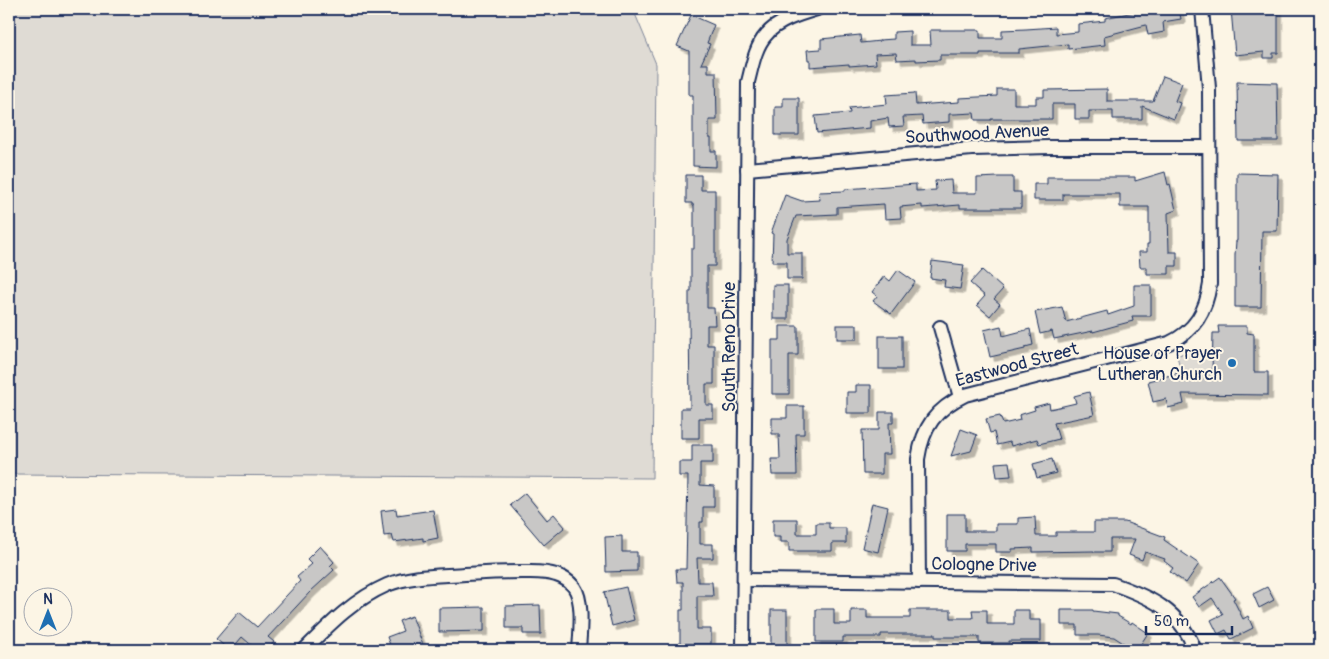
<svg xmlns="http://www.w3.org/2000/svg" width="1329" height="659" font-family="Pangolin,sans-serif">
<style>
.green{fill:#dfdbd4;stroke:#7d8599}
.building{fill:#c8c7c6;stroke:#1b2f5e;filter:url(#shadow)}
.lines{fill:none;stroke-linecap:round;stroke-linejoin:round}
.minor-casing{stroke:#1b2f5e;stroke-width:16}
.minor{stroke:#fcf5e5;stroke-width:12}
.poi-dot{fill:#1f6fb2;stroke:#fcf5e5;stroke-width:2}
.labels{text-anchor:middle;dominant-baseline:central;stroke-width:4;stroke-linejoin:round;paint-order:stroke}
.street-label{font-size:18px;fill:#1b2f5e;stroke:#fcf5e5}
.poi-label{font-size:18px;fill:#1b2f5e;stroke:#fcf5e5;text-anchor:end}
</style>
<defs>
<filter id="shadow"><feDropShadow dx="4.5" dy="4.5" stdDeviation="0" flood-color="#0004"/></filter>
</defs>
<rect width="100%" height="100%" fill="#fcf5e5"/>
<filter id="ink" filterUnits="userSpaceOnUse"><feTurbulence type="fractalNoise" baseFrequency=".02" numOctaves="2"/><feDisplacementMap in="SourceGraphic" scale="10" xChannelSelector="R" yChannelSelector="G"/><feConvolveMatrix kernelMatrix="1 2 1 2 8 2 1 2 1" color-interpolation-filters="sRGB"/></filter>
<g filter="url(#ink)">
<!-- green -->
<g class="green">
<polygon points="9,9 633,9 656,64 652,478 9,474"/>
<polygon points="1188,351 1212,352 1212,358 1217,359 1216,371 1181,371 1177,356"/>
</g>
<!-- building -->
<g class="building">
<polygon points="1143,9 1179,9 1181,19 1163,22 1164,32 1148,35 1146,25 1104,36 1105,45 1068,49 1068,44 1019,49 1019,53 980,53 980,55 940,55 940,60 916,61 916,59 897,60 896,53 875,54 876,64 849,66 849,64 810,67 810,60 808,60 807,50 821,49 821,39 860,35 861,43 880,41 880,40 894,39 894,32 910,31 910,45 931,45 930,30 980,30 980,38 1002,38 1002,30 1026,29 1056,27 1056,34 1078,32 1078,24 1105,21 1105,18 1143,10"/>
<polygon points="1231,9 1278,9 1278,53 1273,53 1273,58 1264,58 1264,52 1235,55"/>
<polygon points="691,15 714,25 707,43 710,44 701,64 708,64 708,72 716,72 717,120 709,120 709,138 711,138 711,151 716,151 716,167 693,166 693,95 689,95 689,51 677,46"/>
<polygon points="1163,76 1182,83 1175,101 1180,103 1174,119 1142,106 1142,119 1113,119 1113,111 1089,111 1089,119 1075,119 1075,104 1052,104 1052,119 991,119 991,120 975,120 974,113 955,114 949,114 949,122 923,124 922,116 903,117 904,126 889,127 888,118 870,121 870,128 817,133 815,116 850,113 849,108 887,104 886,95 915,93 916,105 959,102 959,98 997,96 997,89 1014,89 1014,104 1036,104 1036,97 1044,97 1044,90 1107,89 1107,101 1153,101"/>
<polygon points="1237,82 1277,83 1278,141 1238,141"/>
<polygon points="783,98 799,98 799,135 775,135 775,107 783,107"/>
<polygon points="1165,172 1168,185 1170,184 1176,210 1168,213 1169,252 1177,252 1177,266 1169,266 1169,274 1147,274 1147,267 1140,267 1139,252 1147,252 1147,244 1149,244 1149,207 1120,207 1120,194 1063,194 1063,200 1034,200 1034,184 1047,184 1047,177 1135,177 1135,181"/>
<polygon points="1237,173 1278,174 1277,231 1262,231 1261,307 1235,307 1235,255 1236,241 1237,241"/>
<polygon points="686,175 701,175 701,190 715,190 715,266 707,266 707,308 714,308 715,325 707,325 707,345 714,345 714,384 706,384 706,405 713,405 713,418 699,418 699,438 681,438 681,408 690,408 689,317 689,291 691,291 691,249 694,249 694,205 692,205 692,203 686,203"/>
<polygon points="998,177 1013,177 1013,192 1021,192 1021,208 960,208 960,205 922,208 922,205 900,207 901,218 885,219 884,204 837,207 837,214 796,216 787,239 787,253 802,253 802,279 787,279 787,262 772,262 773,234 771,233 785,195 802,201 820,200 819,192 845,191 845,189 916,184 916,191 936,190 935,181 951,180 952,193 977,193 977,178"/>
<polygon points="932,261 964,265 960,289 944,287 945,280 930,278"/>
<polygon points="898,270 915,282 891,314 873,301 877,296 872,292 884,276 890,281"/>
<polygon points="982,270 1003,289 994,299 1000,304 990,316 977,305 985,296 970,283"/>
<rect x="773" y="285" width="15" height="34"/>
<polygon points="1134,285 1151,285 1151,316 1132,316 1133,321 1118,325 1093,332 1093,331 1054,339 1052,331 1040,334 1035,312 1062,307 1066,322 1107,311 1108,315 1134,306"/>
<rect x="837" y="325" width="20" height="14"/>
<polygon points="780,326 798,326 798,355 789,355 789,394 772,394 772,340 780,340"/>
<polygon points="1001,326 1003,336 1030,329 1033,345 1025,347 1025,349 990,357 984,330"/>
<polygon points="1218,326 1247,326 1247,333 1254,334 1254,372 1268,372 1268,395 1182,394 1184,404 1168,408 1166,399 1153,402 1148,381 1182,372 1212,372 1213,333 1219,333"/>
<rect x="879" y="336" width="23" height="33"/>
<polygon points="856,385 871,385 871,413 847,413 847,392 856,392"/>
<polygon points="1089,392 1094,415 1054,423 1059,439 1039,444 1037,439 1011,446 1010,442 997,445 994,432 990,433 986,419 1000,416 1003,424 1020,420 1019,415 1035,410 1034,407 1049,403 1050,409 1076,403 1074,396"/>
<polygon points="787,406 804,406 804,434 796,434 797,475 772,475 771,459 780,459 779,434 772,434 772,418 787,418"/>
<polygon points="879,412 893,412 893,423 889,423 890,454 882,454 882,474 863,474 862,430 879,430"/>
<polygon points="961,429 977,435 971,451 951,456"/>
<polygon points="692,445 713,445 713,463 700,463 700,485 714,486 714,507 703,507 703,522 700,522 700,544 713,544 713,558 697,558 698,582 712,582 713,596 697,596 697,629 711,629 711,644 680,644 680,610 683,610 683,582 677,582 676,569 686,569 688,476 679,476 679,462 692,462"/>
<polygon points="1052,459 1056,473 1037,478 1033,464"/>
<polygon points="1009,462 1011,476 997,477 995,463"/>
<polygon points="525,493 547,520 554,514 565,527 544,545 510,505"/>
<polygon points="872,503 888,507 878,552 862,548"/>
<polygon points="396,509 397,515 433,510 438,538 423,541 423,538 394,542 392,535 384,536 381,511"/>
<polygon points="947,514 965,514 965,531 996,531 996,524 1018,524 1018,518 1035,517 1036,536 1056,536 1056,532 1094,532 1094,522 1125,522 1165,537 1164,540 1199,564 1186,583 1170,572 1173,568 1164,561 1165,559 1145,552 1142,560 1129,555 1135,539 1110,539 1110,552 1094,552 1094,551 1033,552 1033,548 1012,549 1012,552 996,552 996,544 965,544 965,551 947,551"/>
<polygon points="773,519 797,519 797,534 816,534 816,523 829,523 829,528 846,528 846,543 832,543 832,551 789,551 789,542 780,542 780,537 773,537"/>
<polygon points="622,536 622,552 637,552 637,571 606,572 605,537"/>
<polygon points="320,546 334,562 330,566 334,570 310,592 268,637 274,642 267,650 257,650 242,637 231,650 229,650 216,639 239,612 257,627 300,581 297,577 312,564 307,559"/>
<polygon points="1220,577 1235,598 1233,599 1243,619 1248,616 1253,628 1231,639 1226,630 1218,634 1211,620 1223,614 1212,598 1199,607 1192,597"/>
<polygon points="626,587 634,620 612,626 604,592"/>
<polygon points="1267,587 1274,600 1259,608 1253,594"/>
<polygon points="540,605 541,634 523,634 523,628 506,628 506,606"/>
<polygon points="484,607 484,631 439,632 439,608"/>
<polygon points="816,609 834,609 834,624 851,624 851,610 867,610 867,618 910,618 910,610 951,610 951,618 973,618 972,610 987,610 987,624 1014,624 1014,610 1029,610 1029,620 1041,620 1041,641 1009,641 1009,643 979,643 979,637 935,637 935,634 881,634 881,637 843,637 843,642 816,642"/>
<rect x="771" y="610" width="16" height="40"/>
<polygon points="1061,610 1093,610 1093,611 1118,614 1118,616 1131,624 1132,622 1148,633 1137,650 1134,650 1114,637 1098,635 1077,635 1077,625 1061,625"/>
<polygon points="412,616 423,645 409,650 392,650 387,637 403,631 399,621"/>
</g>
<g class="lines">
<!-- minor casing -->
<g class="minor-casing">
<g id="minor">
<polyline points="747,169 972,149 1050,147 1209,147"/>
<polyline points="940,327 960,397"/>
<path d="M 745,580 L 1113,584 C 1150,597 1180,610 1195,650"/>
<path d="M 919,582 L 918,459 C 923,426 936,409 965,395 L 1169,343 C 1195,331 1206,311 1210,284 L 1209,88 L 1202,9"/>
<path d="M 304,650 C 329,625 353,600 387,585 C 411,575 439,576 465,574 C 484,573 503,572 522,572 C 533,572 545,571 556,575 C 563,577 569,581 574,587 C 584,601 580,633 579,650"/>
<path d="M 743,650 L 748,82 C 752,67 755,47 766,35 C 777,21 800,14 817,9"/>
</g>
</g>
<!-- minor -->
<use href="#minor" class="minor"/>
</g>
</g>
<!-- markers -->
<circle class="poi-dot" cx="1232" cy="363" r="5"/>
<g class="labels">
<!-- street labels -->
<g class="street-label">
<text transform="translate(977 134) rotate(-3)">Southwood Avenue</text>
<text transform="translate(729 347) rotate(-90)">South Reno Drive</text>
<text transform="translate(1017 365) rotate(-15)">Eastwood Street</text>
<text transform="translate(984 565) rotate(1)">Cologne Drive</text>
</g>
<!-- poi labels -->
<g class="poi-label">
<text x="1222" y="353">House of Prayer<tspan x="1222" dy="21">Lutheran Church</tspan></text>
</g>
</g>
<!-- margin -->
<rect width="1329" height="659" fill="none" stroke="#fcf5e5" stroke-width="30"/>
<rect x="15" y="15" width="1299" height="629" fill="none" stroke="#1b2f5e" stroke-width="2" filter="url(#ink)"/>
<!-- north arrow -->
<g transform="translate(48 612)"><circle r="24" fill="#fcf5e5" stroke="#a2a6af"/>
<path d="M0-4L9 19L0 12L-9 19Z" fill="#1f6fb2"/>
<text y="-8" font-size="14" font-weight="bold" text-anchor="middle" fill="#1b2f5e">N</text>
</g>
<!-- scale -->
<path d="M1146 626v8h86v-8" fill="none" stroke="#1b2f5e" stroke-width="2.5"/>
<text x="1154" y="626" font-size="15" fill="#1b2f5e" stroke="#fcf5e5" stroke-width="4" paint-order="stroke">50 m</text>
</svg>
